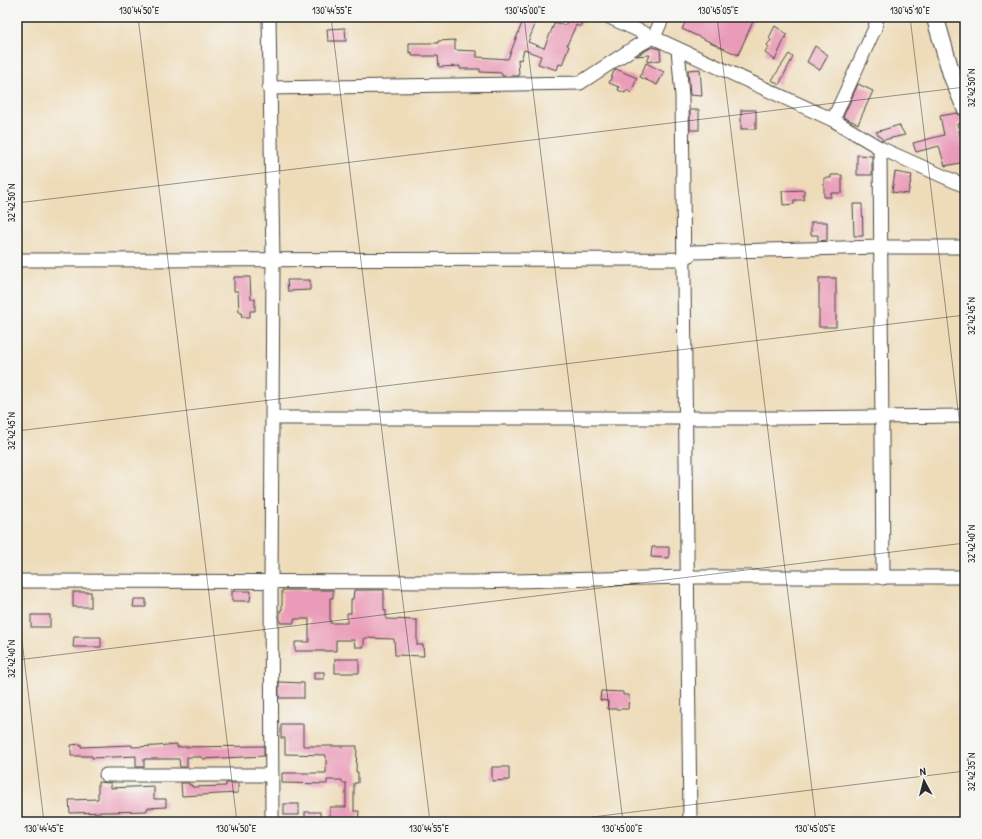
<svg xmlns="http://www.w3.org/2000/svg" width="982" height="839" font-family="'Patrick Hand',sans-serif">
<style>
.building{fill:#ea9bb8}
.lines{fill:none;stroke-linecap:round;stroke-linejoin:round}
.minor-casing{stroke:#484640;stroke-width:15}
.major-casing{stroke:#484640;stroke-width:19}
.minor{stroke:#fff;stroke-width:13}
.major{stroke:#fff;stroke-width:17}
.ticks{fill:none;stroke:#2b2b2b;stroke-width:1;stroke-opacity:0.45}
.neatline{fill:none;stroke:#2b2b2b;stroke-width:1.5}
.ticks-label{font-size:10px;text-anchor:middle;fill:#2b2b2b}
</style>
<rect width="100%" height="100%" fill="#f6f6f2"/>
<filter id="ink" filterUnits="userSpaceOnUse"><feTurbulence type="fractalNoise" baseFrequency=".025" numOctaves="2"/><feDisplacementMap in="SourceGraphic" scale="8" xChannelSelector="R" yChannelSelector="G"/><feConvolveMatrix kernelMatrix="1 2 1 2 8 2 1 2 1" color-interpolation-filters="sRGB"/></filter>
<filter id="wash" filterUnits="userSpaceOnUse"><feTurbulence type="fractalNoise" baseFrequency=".012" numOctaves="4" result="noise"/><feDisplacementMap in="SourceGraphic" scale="16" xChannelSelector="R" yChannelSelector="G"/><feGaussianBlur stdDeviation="0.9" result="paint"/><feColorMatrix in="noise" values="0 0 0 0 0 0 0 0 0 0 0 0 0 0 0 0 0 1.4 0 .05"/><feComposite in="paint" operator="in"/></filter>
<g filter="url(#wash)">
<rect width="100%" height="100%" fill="#eedcb9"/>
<g id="blocks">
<!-- building -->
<g class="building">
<polygon points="508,17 530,17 537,20 528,42 544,48 555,22 565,26 567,21 557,17 584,17 580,27 576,25 567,45 569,46 562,65 559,64 557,70 538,64 541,56 524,50 521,60 518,59 519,76 502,76 502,73 480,72 480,69 460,69 460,66 439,67 438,56 412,56 412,52 409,53 409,43 438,43 438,41 455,40 455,50 477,51 477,57 508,59 522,23 508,18"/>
<polygon points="688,17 755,17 738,55 682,29"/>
<polygon points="775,26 787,34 775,60 765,53 769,47 767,45 771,40 769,38"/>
<polygon points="345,28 346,41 328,41 327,29"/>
<polygon points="815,46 828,55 820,70 807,62"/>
<polygon points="652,47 660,49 661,60 647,62 650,55 636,56"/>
<polygon points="789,54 793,57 779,85 772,80"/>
<polygon points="646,63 664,72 657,85 640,77"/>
<polygon points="616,69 637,78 631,93 627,90 625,93 618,90 619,87 609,83 614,71"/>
<polygon points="700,69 702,96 690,95 688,70"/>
<polygon points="858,84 873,91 858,124 843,117"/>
<rect x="690" y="110" width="9" height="20"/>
<rect x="741" y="110" width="15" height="19"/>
<polygon points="957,113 962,116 964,122 957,124 965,152 965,162 945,166 939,146 916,152 913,143 944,135 940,116"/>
<polygon points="899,125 905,135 883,140 876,132"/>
<polygon points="857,155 872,156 872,175 857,175"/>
<polygon points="895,172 912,175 908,194 892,192"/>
<polygon points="831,175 842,175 842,193 831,193 831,197 824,197 824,178 831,178"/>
<polygon points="804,190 804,200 794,200 794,204 783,205 782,191"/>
<polygon points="853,204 862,204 863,236 854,236"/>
<polygon points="811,222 827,222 827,240 818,241 818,235 811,235"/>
<polygon points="234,277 250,277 251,299 255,299 255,311 250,311 250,317 242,317 241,312 239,312 238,291 234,291"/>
<rect x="819" y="278" width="17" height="49"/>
<polygon points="287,280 310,280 310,290 288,291"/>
<polygon points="652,547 669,547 669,558 651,557"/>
<polygon points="282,590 333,590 333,598 330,598 330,623 347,623 347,613 351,613 351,599 353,599 354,590 384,590 384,610 386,610 386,619 417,620 417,645 423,645 424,656 395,655 394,639 364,638 364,647 355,647 354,640 336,640 336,651 295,651 295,642 309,642 309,619 294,619 294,623 280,623 280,610 282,610"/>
<polygon points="232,591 251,591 250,601 232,601"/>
<rect x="73" y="592" width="18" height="15"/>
<polygon points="134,599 146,599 146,607 133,607"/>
<rect x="31" y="615" width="19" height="12"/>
<polygon points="74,637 101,637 101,647 73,647"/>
<rect x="335" y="659" width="24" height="14"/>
<rect x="314" y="672" width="10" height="7"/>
<polygon points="279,682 304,683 304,698 279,698"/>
<polygon points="601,691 623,692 623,695 629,695 628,709 608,709 608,701 600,700"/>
<polygon points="281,724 303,724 303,746 357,746 356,772 358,772 358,783 354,783 354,811 359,811 358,821 345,821 345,819 330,819 330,807 346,807 346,783 342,783 342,780 327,780 327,784 282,783 282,773 326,773 326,755 285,754 285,738 281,738"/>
<polygon points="81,744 81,747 132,745 132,747 157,746 177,744 177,747 264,746 264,756 202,759 202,757 187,757 187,767 180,767 179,759 144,759 144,767 136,767 136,756 92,758 92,756 71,756 71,745"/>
<polygon points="492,767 509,767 509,780 492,781"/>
<polygon points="98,782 111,783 111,788 154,786 154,799 166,799 166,807 147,808 147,811 70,813 69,800 98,799"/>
<polygon points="181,783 189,783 189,785 192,785 192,787 226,786 226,783 238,783 238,793 182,796"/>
<rect x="284" y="804" width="15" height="11"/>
<rect x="305" y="812" width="15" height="8"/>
</g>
</g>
</g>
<g filter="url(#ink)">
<use href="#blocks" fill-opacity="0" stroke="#484640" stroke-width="1"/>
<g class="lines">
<!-- minor casing -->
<g class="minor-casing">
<g id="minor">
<polyline points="269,17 273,260 271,581 272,822"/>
<polyline points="609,17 833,120 880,148 965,186"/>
<polyline points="678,49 682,96 690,822"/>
<polyline points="269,88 580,83 635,47 654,37 663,17"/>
<polyline points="833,120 875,28 877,17"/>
<polyline points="880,148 883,578"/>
<polyline points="17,260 684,259 693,252 881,247 965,247"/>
<polyline points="273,418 784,418 965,416"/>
<polyline points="17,581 474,582 687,577 965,577"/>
<polyline points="106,775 272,775"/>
</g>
</g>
<!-- major casing -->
<g class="major-casing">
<polyline id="major" points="935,17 952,76 965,107"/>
</g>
<!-- minor -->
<use href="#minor" class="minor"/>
<!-- major -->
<use href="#major" class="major"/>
</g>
</g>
<!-- ticks -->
<path class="ticks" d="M 138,17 L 237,822M 331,17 L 430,822M 524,17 L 623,822M 717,17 L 816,822M 910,17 L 965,467M 17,203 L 965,87M 17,431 L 965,315M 17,600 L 44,822M 17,660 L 965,543M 552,822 L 965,771"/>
<!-- margin -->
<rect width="982" height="839" fill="none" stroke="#f6f6f2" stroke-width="44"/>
<!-- north arrow -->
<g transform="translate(924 781) rotate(353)" stroke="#f6f6f2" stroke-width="3" paint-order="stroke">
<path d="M0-3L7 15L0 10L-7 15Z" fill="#2b2b2b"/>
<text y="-6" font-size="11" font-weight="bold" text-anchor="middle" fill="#2b2b2b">N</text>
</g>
<rect x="22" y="22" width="938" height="795" class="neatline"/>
<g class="ticks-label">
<text x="139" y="14">130°44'50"E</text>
<text x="332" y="14">130°44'55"E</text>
<text x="525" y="14">130°45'00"E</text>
<text x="718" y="14">130°45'05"E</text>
<text x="910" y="14">130°45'10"E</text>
<text transform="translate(971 88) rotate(-90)" y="4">32°42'50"N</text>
<text transform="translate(11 203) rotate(-90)" y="4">32°42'50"N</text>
<text transform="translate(971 316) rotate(-90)" y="4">32°42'45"N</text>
<text transform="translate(11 431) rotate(-90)" y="4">32°42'45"N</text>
<text transform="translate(971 544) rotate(-90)" y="4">32°42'40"N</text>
<text transform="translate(11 659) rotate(-90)" y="4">32°42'40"N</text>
<text transform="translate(971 772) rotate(-90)" y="4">32°42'35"N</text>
<text x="44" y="832">130°44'45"E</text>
<text x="236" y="832">130°44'50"E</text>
<text x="429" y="832">130°44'55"E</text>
<text x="622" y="832">130°45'00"E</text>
<text x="815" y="832">130°45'05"E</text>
</g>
</svg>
